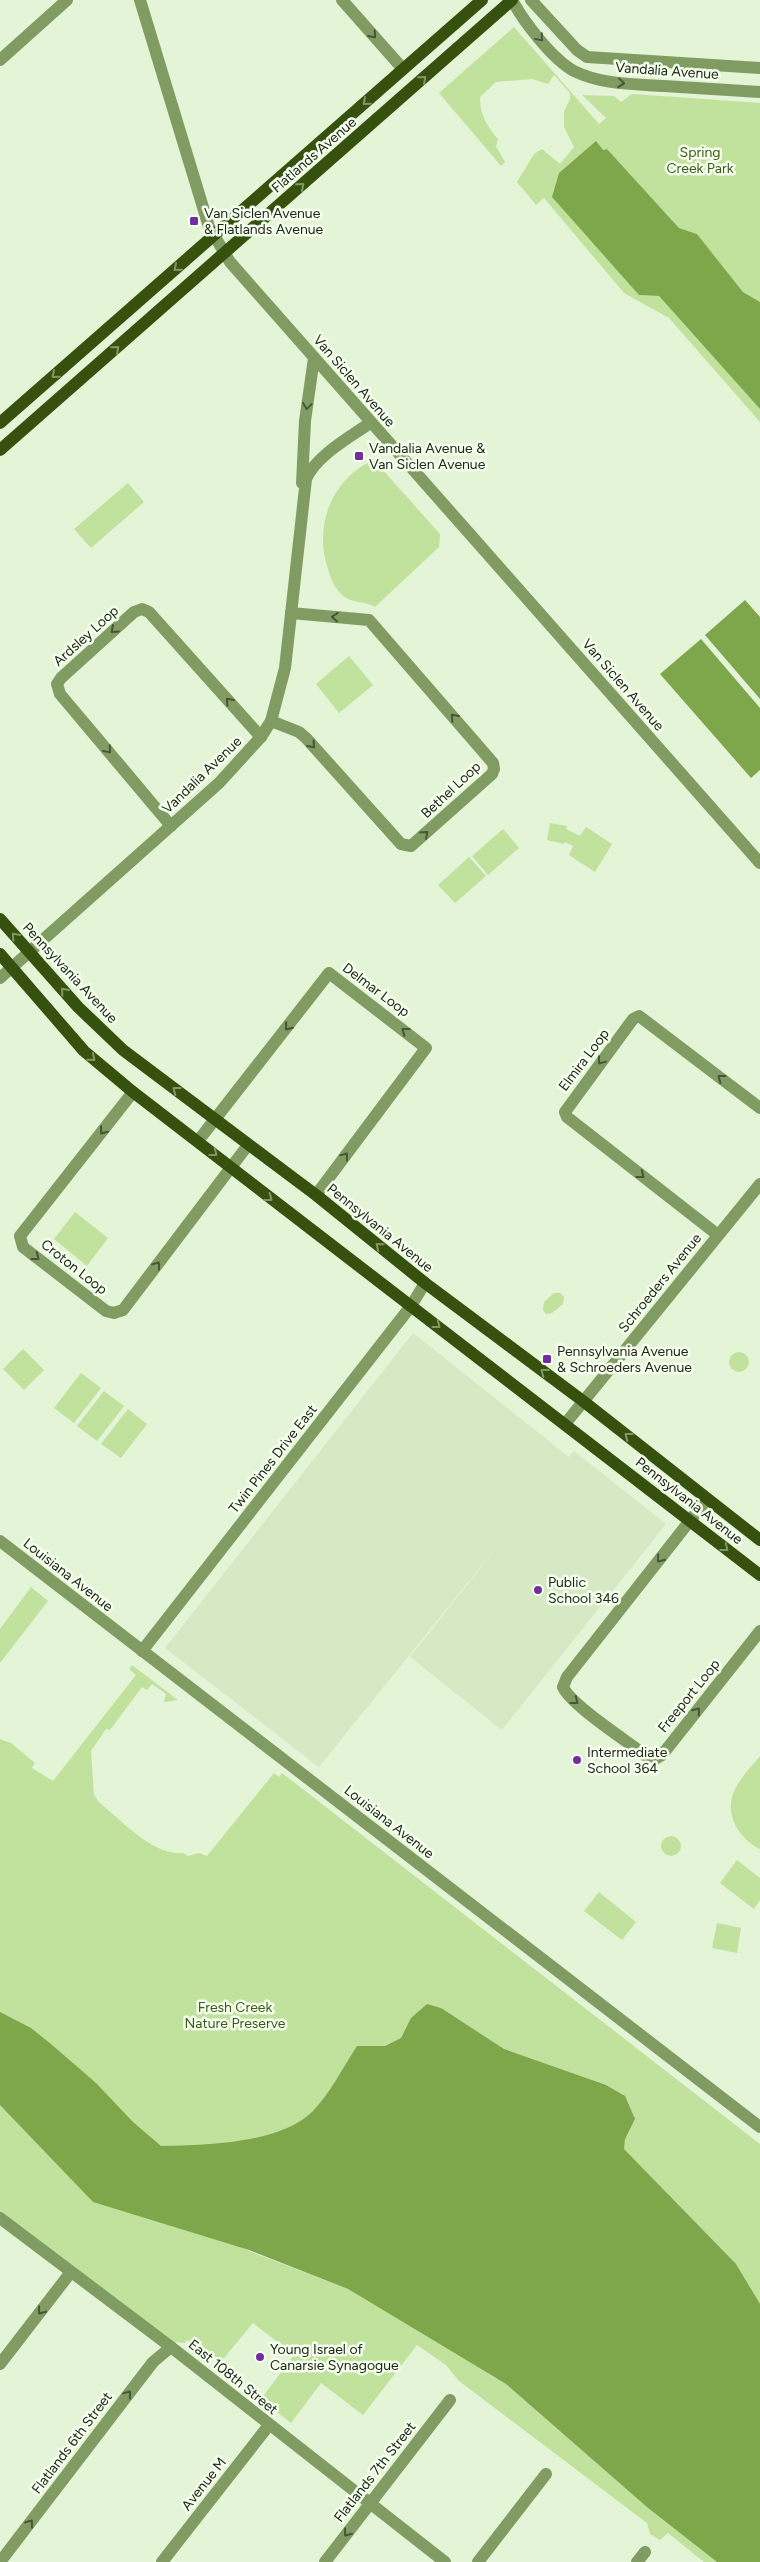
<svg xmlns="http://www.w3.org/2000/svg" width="760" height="2562" font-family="Figtree,sans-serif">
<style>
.built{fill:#d6e9c5}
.green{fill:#c0e29d}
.water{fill:#7ea74c}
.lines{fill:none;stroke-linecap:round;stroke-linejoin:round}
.minor{stroke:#819c63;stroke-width:12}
.major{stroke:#36510e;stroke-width:12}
.oneway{stroke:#475538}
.oneway2{stroke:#829767}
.poi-dot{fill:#742da0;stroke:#f5ffed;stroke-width:2}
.labels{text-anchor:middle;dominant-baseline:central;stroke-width:5;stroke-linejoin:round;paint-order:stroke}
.street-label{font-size:14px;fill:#21261b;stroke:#f5ffed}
.park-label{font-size:14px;fill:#3d5918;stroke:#f5ffed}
.poi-label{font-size:14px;fill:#21261b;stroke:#f5ffed;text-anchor:start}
</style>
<rect width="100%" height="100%" fill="#e4f4d6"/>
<!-- built -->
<polygon class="built" points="413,1333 569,1457 574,1451 666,1524 502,1730 410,1657 503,1539 319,1767 165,1648"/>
<!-- green -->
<g class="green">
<path d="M 514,27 L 599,124 L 606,118 L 582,95 L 614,96 L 621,102 L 632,94 L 760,103 L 760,302 L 743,292 L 697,234 L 679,228 L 607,149 L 603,150 L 639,295 L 659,296 L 760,409 L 760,422 L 669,318 L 624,293 L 544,198 L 536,205 L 517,182 L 534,154 L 542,149 L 560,164 L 574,147 L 564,127 L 564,111 L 570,99 L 570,93 L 554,75 L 548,84 L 532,79 L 496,82 L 480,97 C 480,115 486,125 498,139 L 496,146 L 505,162 L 501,166 L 439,93 Z"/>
<path d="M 374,460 L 440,534 L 439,547 L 375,607 C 363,600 350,604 340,593 C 332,584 329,573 326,562 C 315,520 335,477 374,460 Z"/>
<polygon points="128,483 144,502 91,548 74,529"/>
<polygon points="349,656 373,685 339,713 316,684"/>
<polygon points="550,823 567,826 566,829 580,836 586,827 612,844 595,872 569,855 573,846 565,842 564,844 547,840"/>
<polygon points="503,829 519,848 488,875 472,856"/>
<polygon points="469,857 486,876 455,903 438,885"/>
<polygon points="75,1212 108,1238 87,1266 54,1239"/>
<polygon points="554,1293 560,1293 564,1297 563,1304 552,1313 546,1314 543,1310 544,1302"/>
<polygon points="23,1349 44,1370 24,1390 3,1369"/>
<circle cx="739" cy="1362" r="10"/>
<polygon points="81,1373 101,1388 74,1423 54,1408"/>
<polygon points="104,1391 124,1406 97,1441 77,1426"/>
<polygon points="128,1409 147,1424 121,1458 101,1444"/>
<polygon points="31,1587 48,1601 0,1663 0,1629"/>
<path d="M 132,1665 L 178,1700 L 164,1702 L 166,1694 L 152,1684 L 147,1690 L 142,1687 L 110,1730 L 106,1729 L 91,1751 L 94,1795 L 99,1802 C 121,1820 153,1856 183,1853 L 188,1856 L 199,1853 L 207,1856 L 274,1773 L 279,1777 L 282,1773 L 760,2144 L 760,2319 L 325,2117 L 262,2143 L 160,2149 L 0,2022 L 0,1739 L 11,1743 L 35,1763 L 32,1768 L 53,1781 L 136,1675 L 129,1669 Z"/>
<path d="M 760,1756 L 760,1849 C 738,1838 722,1812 736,1787 C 742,1776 752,1766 760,1756 Z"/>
<circle cx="671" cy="1846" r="10"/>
<polygon points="737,1860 760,1878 760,1900 754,1909 720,1883"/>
<polygon points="599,1892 636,1922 622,1940 584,1911"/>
<polygon points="717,1923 741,1928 737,1953 712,1948"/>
<polygon points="0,2092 249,2251 348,2289 506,2384 648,2508 717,2562 704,2562 668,2533 660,2540 650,2534 647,2523 459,2381 446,2365 417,2345 363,2415 321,2383 291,2423 261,2399 294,2355 253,2323 219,2364 187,2340 185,2343 176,2342 171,2347 0,2215"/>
</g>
<!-- water -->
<g class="water">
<polygon points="596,141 603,150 607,149 679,228 697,234 743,292 760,302 760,409 659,296 639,295 552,197 559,173"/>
<polygon points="745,600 760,617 760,699 705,635"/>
<polygon points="701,639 760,708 760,770 751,778 660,674"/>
<path d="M 427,2004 L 441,2008 L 504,2049 L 606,2085 L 625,2096 L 635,2119 L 625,2139 L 624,2149 L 736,2264 L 760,2304 L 760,2562 L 717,2562 L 648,2508 L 506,2384 L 348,2289 L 249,2250 L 93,2202 L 0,2105 L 0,2012 L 31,2028 L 51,2044 L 96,2083 L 133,2122 L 161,2146 C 205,2145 279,2144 312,2112 C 330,2094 343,2067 357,2046 L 385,2046 L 401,2038 L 411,2018 Z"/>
</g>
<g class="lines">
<!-- minor -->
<g class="minor">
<polyline points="140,0 209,227 230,262 760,863"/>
<polyline points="342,0 403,69"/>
<path d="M 512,0 C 524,22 552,59 574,71 C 602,85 635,84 664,86 C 696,88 728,90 760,92"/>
<polyline points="531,0 577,50 587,57 760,68"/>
<polyline points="0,60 67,0"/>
<polyline points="302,483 305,421 314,358"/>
<polyline points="271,721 299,732 306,738 401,844 411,846 492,774 494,769 493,763 369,620 291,613"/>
<polyline points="171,826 60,694 57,684 61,678 134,612 142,609 149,612 261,737"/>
<path d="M 0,978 L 219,783 L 261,737 L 271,721 L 285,668 L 306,479 C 317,455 349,438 370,423"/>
<polyline points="133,1092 20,1236 23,1247 106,1311 114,1313 123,1310 248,1145"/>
<polyline points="198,1141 329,973 426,1048 316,1195"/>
<polyline points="718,1235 567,1117 565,1112 633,1019 639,1016 760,1108"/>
<polyline points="565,1424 760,1184"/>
<path d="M 707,1499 L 567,1677 L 563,1687 C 571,1705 627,1741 645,1755 L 655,1759 L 662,1755 L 760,1631"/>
<polyline points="0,1541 760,2127"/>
<polyline points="142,1651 411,1306 425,1283"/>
<polyline points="0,2218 171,2347 445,2562"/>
<polyline points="0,2364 71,2272"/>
<polyline points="0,2562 153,2362 171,2347"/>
<polyline points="162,2562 269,2425"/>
<polyline points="325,2562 450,2400"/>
<polyline points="478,2562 546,2474"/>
<polyline points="637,2562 645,2552"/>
</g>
<!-- major -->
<g class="major">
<polyline points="0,423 482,0"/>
<polyline points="0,450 512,0"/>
<polyline points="0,919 78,1007 123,1050 316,1195 425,1283 583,1401 760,1540"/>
<polyline points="0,954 84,1051 133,1092 760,1575"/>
</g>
</g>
<!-- one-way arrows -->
<defs><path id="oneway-chevron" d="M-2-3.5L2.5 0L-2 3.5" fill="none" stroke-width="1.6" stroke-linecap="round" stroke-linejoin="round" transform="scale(1.25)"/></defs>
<g class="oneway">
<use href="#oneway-chevron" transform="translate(373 35) rotate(49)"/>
<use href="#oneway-chevron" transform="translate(540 38) rotate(50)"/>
<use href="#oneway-chevron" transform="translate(621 83) rotate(6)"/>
<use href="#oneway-chevron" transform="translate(307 406) rotate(98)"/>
<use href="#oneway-chevron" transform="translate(335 617) rotate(-175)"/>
<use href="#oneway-chevron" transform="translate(114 630) rotate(138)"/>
<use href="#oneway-chevron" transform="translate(229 701) rotate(-132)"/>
<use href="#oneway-chevron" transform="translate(454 717) rotate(-131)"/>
<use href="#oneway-chevron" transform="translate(312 745) rotate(48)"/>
<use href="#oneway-chevron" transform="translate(108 750) rotate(50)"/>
<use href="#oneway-chevron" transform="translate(425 834) rotate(-42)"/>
<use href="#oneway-chevron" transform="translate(288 1027) rotate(128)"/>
<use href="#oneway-chevron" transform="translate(405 1031) rotate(-143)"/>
<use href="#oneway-chevron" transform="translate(601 1061) rotate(127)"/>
<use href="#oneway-chevron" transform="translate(721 1078) rotate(-143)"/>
<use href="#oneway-chevron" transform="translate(103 1131) rotate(128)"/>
<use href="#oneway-chevron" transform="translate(345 1156) rotate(-53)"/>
<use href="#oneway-chevron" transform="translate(641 1175) rotate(38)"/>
<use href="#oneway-chevron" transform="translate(36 1257) rotate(38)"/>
<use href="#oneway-chevron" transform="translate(157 1265) rotate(-53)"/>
<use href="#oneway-chevron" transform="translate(660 1559) rotate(128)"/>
<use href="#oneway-chevron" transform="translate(575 1701) rotate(38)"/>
<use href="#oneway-chevron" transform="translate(697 1711) rotate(-51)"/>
<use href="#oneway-chevron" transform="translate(41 2311) rotate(128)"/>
<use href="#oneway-chevron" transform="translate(128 2394) rotate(-53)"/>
<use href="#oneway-chevron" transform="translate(30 2523) rotate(-53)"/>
<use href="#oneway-chevron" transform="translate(347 2533) rotate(128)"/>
</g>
<g class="oneway2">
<use href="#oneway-chevron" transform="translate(423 79) rotate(-41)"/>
<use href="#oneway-chevron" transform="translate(366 102) rotate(139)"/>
<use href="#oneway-chevron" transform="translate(301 186) rotate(-41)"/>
<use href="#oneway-chevron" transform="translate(177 268) rotate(139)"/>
<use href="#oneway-chevron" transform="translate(116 349) rotate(-41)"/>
<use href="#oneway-chevron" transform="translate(55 375) rotate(139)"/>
<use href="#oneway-chevron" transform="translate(15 936) rotate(-131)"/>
<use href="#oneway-chevron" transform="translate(64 991) rotate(-132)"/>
<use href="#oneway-chevron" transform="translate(92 1058) rotate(40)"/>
<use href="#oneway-chevron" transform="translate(176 1090) rotate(-142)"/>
<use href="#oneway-chevron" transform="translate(214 1153) rotate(37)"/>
<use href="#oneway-chevron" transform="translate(269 1198) rotate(37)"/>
<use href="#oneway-chevron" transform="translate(379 1246) rotate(-141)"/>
<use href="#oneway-chevron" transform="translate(437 1325) rotate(38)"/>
<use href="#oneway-chevron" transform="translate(544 1372) rotate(-143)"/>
<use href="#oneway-chevron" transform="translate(628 1436) rotate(-142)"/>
<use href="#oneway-chevron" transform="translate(725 1548) rotate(38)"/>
</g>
<!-- markers -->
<g class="poi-dot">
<rect x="189" y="216" width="10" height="10" rx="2.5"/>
<rect x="354" y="451" width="10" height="10" rx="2.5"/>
<rect x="542" y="1354" width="10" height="10" rx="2.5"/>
<circle cx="538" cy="1590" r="5"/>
<circle cx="577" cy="1760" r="5"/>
<circle cx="260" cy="2357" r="5"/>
</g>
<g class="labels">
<!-- street labels -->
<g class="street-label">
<text transform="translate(667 71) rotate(4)">Vandalia Avenue</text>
<text transform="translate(314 155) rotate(-41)">Flatlands Avenue</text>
<text transform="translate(354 381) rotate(49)">Van Siclen Avenue</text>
<text transform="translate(86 636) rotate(-42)">Ardsley Loop</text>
<text transform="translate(623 685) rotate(49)">Van Siclen Avenue</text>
<text transform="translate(202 775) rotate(-44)">Vandalia Avenue</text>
<text transform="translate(451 790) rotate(-43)">Bethel Loop</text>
<text transform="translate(70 973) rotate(47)">Pennsylvania Avenue</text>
<text transform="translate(376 990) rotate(37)">Delmar Loop</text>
<text transform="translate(584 1060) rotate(-53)">Elmira Loop</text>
<text transform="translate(380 1228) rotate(39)">Pennsylvania Avenue</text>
<text transform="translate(74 1267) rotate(38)">Croton Loop</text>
<text transform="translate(660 1283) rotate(-51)">Schroeders Avenue</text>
<text transform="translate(273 1459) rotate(-52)">Twin Pines Drive East</text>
<text transform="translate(689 1501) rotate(38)">Pennsylvania Avenue</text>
<text transform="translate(68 1575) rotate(38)">Louisiana Avenue</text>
<text transform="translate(689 1696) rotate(-51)">Freeport Loop</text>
<text transform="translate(389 1822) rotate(38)">Louisiana Avenue</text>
<text transform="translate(233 2377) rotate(39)">East 108th Street</text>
<text transform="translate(72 2443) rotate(-53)">Flatlands 6th Street</text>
<text transform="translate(375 2472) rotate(-52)">Flatlands 7th Street</text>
<text transform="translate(204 2484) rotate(-52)">Avenue M</text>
</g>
<!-- park labels -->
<g class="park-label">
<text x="700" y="152">Spring<tspan x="700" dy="16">Creek Park</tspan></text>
<text x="235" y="2007">Fresh Creek<tspan x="235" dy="16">Nature Preserve</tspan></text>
</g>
<!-- poi labels -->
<g class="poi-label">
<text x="204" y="213">Van Siclen Avenue<tspan x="204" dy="16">&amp; Flatlands Avenue</tspan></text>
<text x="369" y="448">Vandalia Avenue &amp;<tspan x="369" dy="16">Van Siclen Avenue</tspan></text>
<text x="557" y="1351">Pennsylvania Avenue<tspan x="557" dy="16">&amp; Schroeders Avenue</tspan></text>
<text x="548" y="1582">Public<tspan x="548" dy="16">School 346</tspan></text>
<text x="587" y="1752">Intermediate<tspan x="587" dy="16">School 364</tspan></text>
<text x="270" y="2349">Young Israel of<tspan x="270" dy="16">Canarsie Synagogue</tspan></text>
</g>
</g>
</svg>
